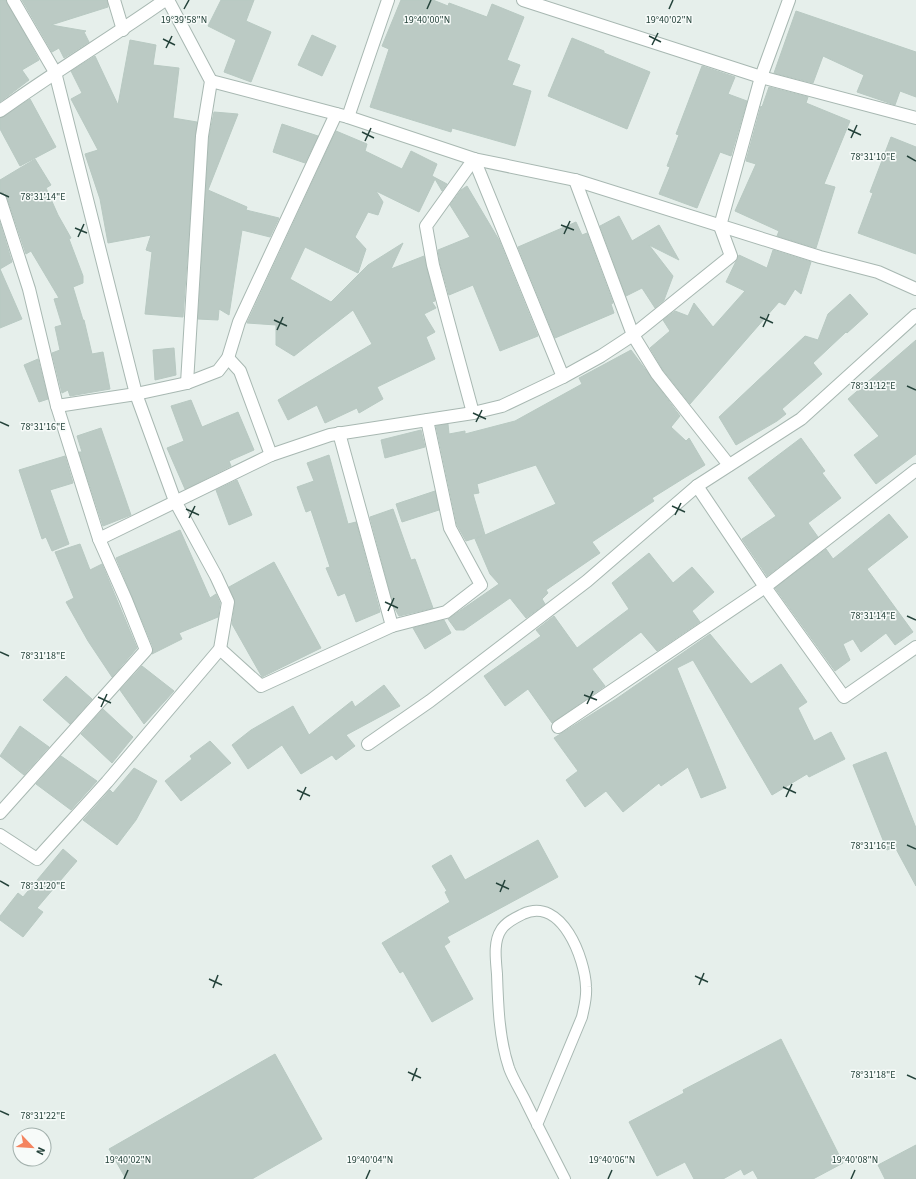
<svg xmlns="http://www.w3.org/2000/svg" width="916" height="1179" font-family="'Source Sans 3',sans-serif">
<style>
.building{fill:#bbcac4;stroke:#b8c9c2;fill-rule:evenodd}
.lines{fill:none;stroke-linecap:round;stroke-linejoin:round}
.service-casing{stroke:#a8b8b2;stroke-width:12}
.minor-casing{stroke:#a8b8b2;stroke-width:14}
.service{stroke:#fff;stroke-width:10}
.minor{stroke:#fff;stroke-width:12}
.ticks{fill:none;stroke:#24423a;stroke-width:1.5}
.ticks-label{font-size:10px;text-anchor:middle;fill:#24423a;stroke:#f7fbf9;stroke-width:3;stroke-linejoin:round;paint-order:stroke}
</style>
<rect width="100%" height="100%" fill="#e6efeb"/>
<!-- building -->
<g class="building">
<polygon points="0,0 6,0 39,60 22,70 29,80 0,102"/>
<polygon points="22,0 107,0 108,7 51,25 86,31 84,32 89,42 64,58 59,48 52,52"/>
<polygon points="221,0 254,0 246,21 271,32 251,82 224,72 236,40 208,26"/>
<polygon points="401,0 433,0 448,6 449,3 487,17 492,4 524,17 507,60 520,65 512,85 531,91 515,146 452,128 451,132 370,107 389,49 382,46"/>
<polygon points="796,11 916,52 916,97 900,91 895,105 857,92 864,75 823,56 813,83 774,73"/>
<polygon points="312,35 336,46 322,76 298,65"/>
<polygon points="572,38 604,51 604,53 650,72 627,129 548,96"/>
<polygon points="130,40 156,45 153,65 179,68 173,118 197,122 183,317 145,314 152,252 146,250 151,235 108,243 100,199 85,154 98,150 71,99 82,93 71,71 95,56 118,105"/>
<polygon points="702,66 735,77 728,94 747,101 731,156 720,152 697,208 659,194 670,167 667,166 679,135 676,134"/>
<polygon points="769,87 808,97 806,103 850,121 824,184 835,187 816,248 777,236 779,231 735,211 756,164 746,161 761,106 762,107"/>
<polygon points="30,99 56,147 20,166 0,129 0,118"/>
<polygon points="214,112 238,114 208,190 247,207 246,210 279,218 270,237 242,230 229,315 219,309 218,320 198,319 209,137"/>
<polygon points="282,124 318,136 305,163 273,152"/>
<polygon points="336,131 367,144 365,151 402,169 411,151 437,164 432,176 447,184 442,191 435,179 419,212 376,191 383,202 378,215 368,212 355,237 366,249 358,273 305,247 290,279 331,302 368,265 403,243 391,269 424,256 435,301 432,302 436,308 424,314 435,332 426,337 435,359 377,387 383,399 359,413 357,408 325,423 317,405 288,420 278,400 372,344 353,310 294,356 276,345 276,325 247,323"/>
<polygon points="891,137 916,147 916,254 858,233 873,193 870,192"/>
<polygon points="35,159 51,185 46,188 58,215 71,238 69,239 83,276 83,283 73,287 83,320 84,320 92,354 103,352 110,389 70,396 68,390 62,393 52,353 60,350 55,327 62,325 54,299 59,298 31,251 26,254 7,197 5,193 0,192 0,180"/>
<polygon points="467,186 499,240 538,336 500,351 473,285 449,295 440,263 438,250 470,237 450,205 461,190"/>
<polygon points="619,216 632,241 659,225 679,260 649,245 673,276 664,300 655,308 642,288 626,296 600,226"/>
<polygon points="576,222 582,235 587,233 613,303 611,304 614,313 555,338 518,247"/>
<polygon points="0,223 12,262 0,269 22,319 0,328"/>
<polygon points="773,250 811,262 801,294 795,289 785,305 779,302 690,404 663,370 650,348 670,331 663,320 675,311 688,316 694,303 713,327 745,291 726,282 739,255 767,268"/>
<polygon points="850,294 868,314 847,333 846,332 813,363 822,374 782,409 786,414 777,421 736,445 719,417 805,336 818,340 828,314"/>
<polygon points="916,340 916,454 876,484 854,455 879,436 848,399"/>
<polygon points="174,348 176,375 155,380 153,350"/>
<path d="M 631,350 L 680,416 L 671,427 L 686,441 L 689,438 L 705,465 L 652,498 L 654,501 L 592,542 L 600,553 L 546,590 L 548,593 L 542,599 L 545,604 L 526,618 L 510,598 L 464,630 L 456,630 L 448,619 L 499,584 L 490,574 L 475,539 L 482,536 L 466,541 L 457,525 L 436,426 L 448,424 L 449,434 L 465,431 L 465,434 L 515,421 L 582,384 L 579,378 ZM 536,465 L 556,504 L 485,535 L 473,494 L 479,493 L 477,484 Z"/>
<polygon points="38,359 48,399 39,402 24,365"/>
<polygon points="191,400 202,427 238,412 254,450 229,461 231,466 185,489 167,448 184,441 171,406"/>
<polygon points="101,428 131,515 103,526 79,452 82,452 77,436"/>
<polygon points="421,430 425,447 385,458 381,440"/>
<polygon points="801,438 825,471 822,473 841,498 808,523 818,537 767,576 742,539 776,516 748,478"/>
<polygon points="329,455 348,524 356,522 380,612 356,622 345,593 338,596 326,568 330,567 311,510 306,512 297,487 314,481 307,463"/>
<polygon points="65,456 73,483 50,490 69,544 52,551 46,537 42,539 19,470"/>
<polygon points="237,480 252,515 229,525 216,490"/>
<polygon points="435,491 439,510 402,522 396,504"/>
<polygon points="393,509 411,560 415,559 433,608 399,616 394,607 370,517"/>
<polygon points="889,514 908,537 867,569 913,632 895,645 886,633 861,652 853,639 843,644 850,660 835,671 775,588 826,549 833,559"/>
<polygon points="180,530 210,598 216,594 220,603 218,617 179,633 182,639 152,654 153,647 116,558"/>
<polygon points="80,544 90,570 102,564 137,648 112,677 88,641 66,602 74,598 55,552"/>
<polygon points="649,553 673,583 692,567 714,592 692,611 700,622 657,651 641,632 592,669 605,686 552,723 528,689 505,706 484,676 541,636 536,630 554,616 577,648 629,609 612,583"/>
<polygon points="274,562 321,648 262,677 232,624 235,603 229,587"/>
<polygon points="444,620 451,633 425,649 413,628"/>
<polygon points="710,634 751,684 781,664 807,702 798,708 814,741 831,732 845,759 809,777 807,774 772,795 693,660 677,668 726,788 701,798 688,767 661,786 659,783 623,812 606,791 585,807 566,780 578,771 554,738 616,699"/>
<polygon points="142,666 174,691 144,724 120,690"/>
<polygon points="66,676 92,699 70,724 43,700"/>
<polygon points="384,685 400,706 346,735 355,746 336,760 332,755 301,774 282,745 248,769 232,745 251,730 293,706 309,735 352,701 355,707"/>
<polygon points="103,709 133,737 112,763 81,734"/>
<polygon points="20,726 49,747 24,775 0,756"/>
<polygon points="210,741 231,763 181,801 165,781 192,759 190,756"/>
<polygon points="886,752 916,828 916,886 895,847 887,850 853,765"/>
<polygon points="61,756 97,781 71,810 36,784"/>
<polygon points="134,768 157,781 136,820 117,845 83,820 110,790 113,793"/>
<polygon points="538,840 558,877 447,937 450,942 444,946 473,999 432,1022 403,971 400,973 382,943 450,902 445,892 447,891 432,866 451,855 465,880"/>
<polygon points="63,849 77,861 37,908 43,912 23,937 0,920 0,916 18,893 23,897"/>
<polygon points="781,1039 843,1163 813,1179 758,1179 753,1170 744,1175 741,1169 723,1179 694,1179 685,1162 657,1176 629,1122 684,1093 683,1090"/>
<polygon points="275,1054 322,1139 252,1179 126,1179 109,1149"/>
<polygon points="916,1145 916,1179 885,1179 878,1165"/>
</g>
<g class="lines">
<!-- service casing -->
<g class="service-casing">
<path id="service" d="M 537,1125 L 582,1017 C 584,1007 587,998 586,987 C 585,959 562,896 523,914 C 515,918 506,922 501,930 C 493,942 496,961 497,974 C 498,1005 499,1038 509,1068 C 513,1079 520,1090 525,1100 C 538,1127 552,1153 565,1179"/>
</g>
<!-- minor casing -->
<g class="minor-casing">
<g id="minor">
<polyline points="114,0 123,30"/>
<polyline points="168,0 211,81 202,136 187,383"/>
<polyline points="523,0 761,77 916,118"/>
<polyline points="211,81 348,117 474,159 575,180 820,257 878,272 916,289"/>
<path d="M 0,111 C 54,72 111,38 165,0"/>
<polyline points="348,117 388,0"/>
<polyline points="474,159 563,377"/>
<polyline points="575,180 633,335 657,374 729,465"/>
<polyline points="0,199 29,289 57,406 99,539 126,600 146,650 0,813"/>
<polyline points="228,358 240,371 271,455"/>
<polyline points="57,406 136,394 187,383 218,371 228,358 239,322 336,114"/>
<polyline points="473,413 433,265 426,226 474,159"/>
<polyline points="697,486 765,587 844,697 916,647"/>
<polyline points="99,539 271,455 330,435 473,413 502,406 563,377 601,356 633,335 731,256 720,226 761,77 789,0"/>
<polyline points="392,626 446,612 481,585 450,528 427,420"/>
<polyline points="220,649 261,686 392,626 339,433"/>
<polyline points="558,727 765,587 916,470"/>
<polyline points="368,744 430,701 587,581 697,486 801,419 916,315"/>
<polyline points="0,835 37,859 107,782 220,649 228,602 216,576 175,501 136,394 55,72 13,0"/>
</g>
</g>
<!-- service -->
<use href="#service" class="service"/>
<!-- minor -->
<use href="#minor" class="minor"/>
</g>
<!-- ticks -->
<path class="ticks" d="M 184,9 L 189,0M 427,9 L 431,0M 669,9 L 673,0M 649,36 L 661,42M 163,39 L 175,45M 652,45 L 658,33M 166,48 L 172,36M 848,129 L 861,135M 362,132 L 374,138M 851,138 L 857,125M 365,141 L 371,128M 907,156 L 916,161M 0,193 L 9,197M 561,225 L 574,230M 75,228 L 87,233M 564,234 L 570,221M 78,237 L 84,224M 760,317 L 773,323M 274,320 L 287,326M 763,327 L 769,314M 277,330 L 283,317M 907,386 L 916,390M 473,413 L 486,419M 0,422 L 9,426M 476,422 L 482,410M 672,506 L 685,512M 186,509 L 199,515M 675,515 L 681,503M 189,518 L 195,506M 385,602 L 398,608M 388,611 L 394,598M 907,616 L 916,620M 0,652 L 9,656M 584,695 L 597,700M 98,697 L 111,703M 587,704 L 593,691M 101,707 L 107,694M 783,787 L 796,793M 297,790 L 310,796M 786,797 L 792,784M 300,800 L 306,787M 907,845 L 916,849M 0,881 L 9,886M 496,883 L 509,889M 500,892 L 505,880M 695,976 L 708,982M 209,979 L 222,985M 699,985 L 704,973M 213,988 L 218,975M 408,1072 L 421,1078M 907,1075 L 916,1079M 412,1081 L 417,1068M 0,1111 L 9,1115M 124,1179 L 128,1170M 366,1179 L 370,1170M 608,1179 L 612,1170M 851,1179 L 855,1170"/>
<g class="ticks-label">
<text x="184" y="23">19°39'58"N</text>
<text x="427" y="23">19°40'00"N</text>
<text x="669" y="23">19°40'02"N</text>
<text x="873" y="160">78°31'10"E</text>
<text x="43" y="200">78°31'14"E</text>
<text x="873" y="389">78°31'12"E</text>
<text x="43" y="430">78°31'16"E</text>
<text x="873" y="619">78°31'14"E</text>
<text x="43" y="659">78°31'18"E</text>
<text x="873" y="849">78°31'16"E</text>
<text x="43" y="889">78°31'20"E</text>
<text x="873" y="1078">78°31'18"E</text>
<text x="43" y="1119">78°31'22"E</text>
<text x="128" y="1163">19°40'02"N</text>
<text x="370" y="1163">19°40'04"N</text>
<text x="612" y="1163">19°40'06"N</text>
<text x="855" y="1163">19°40'08"N</text>
</g>
<!-- north arrow -->
<g transform="translate(32 1147) rotate(115)"><circle r="19" fill="#f7fbf9" stroke="#a3b1ad"/>
<path d="M0-3L7 15L0 10L-7 15Z" fill="#f4845f"/>
<text y="-6" font-size="11" font-weight="bold" text-anchor="middle" fill="#24423a">N</text>
</g>
</svg>
